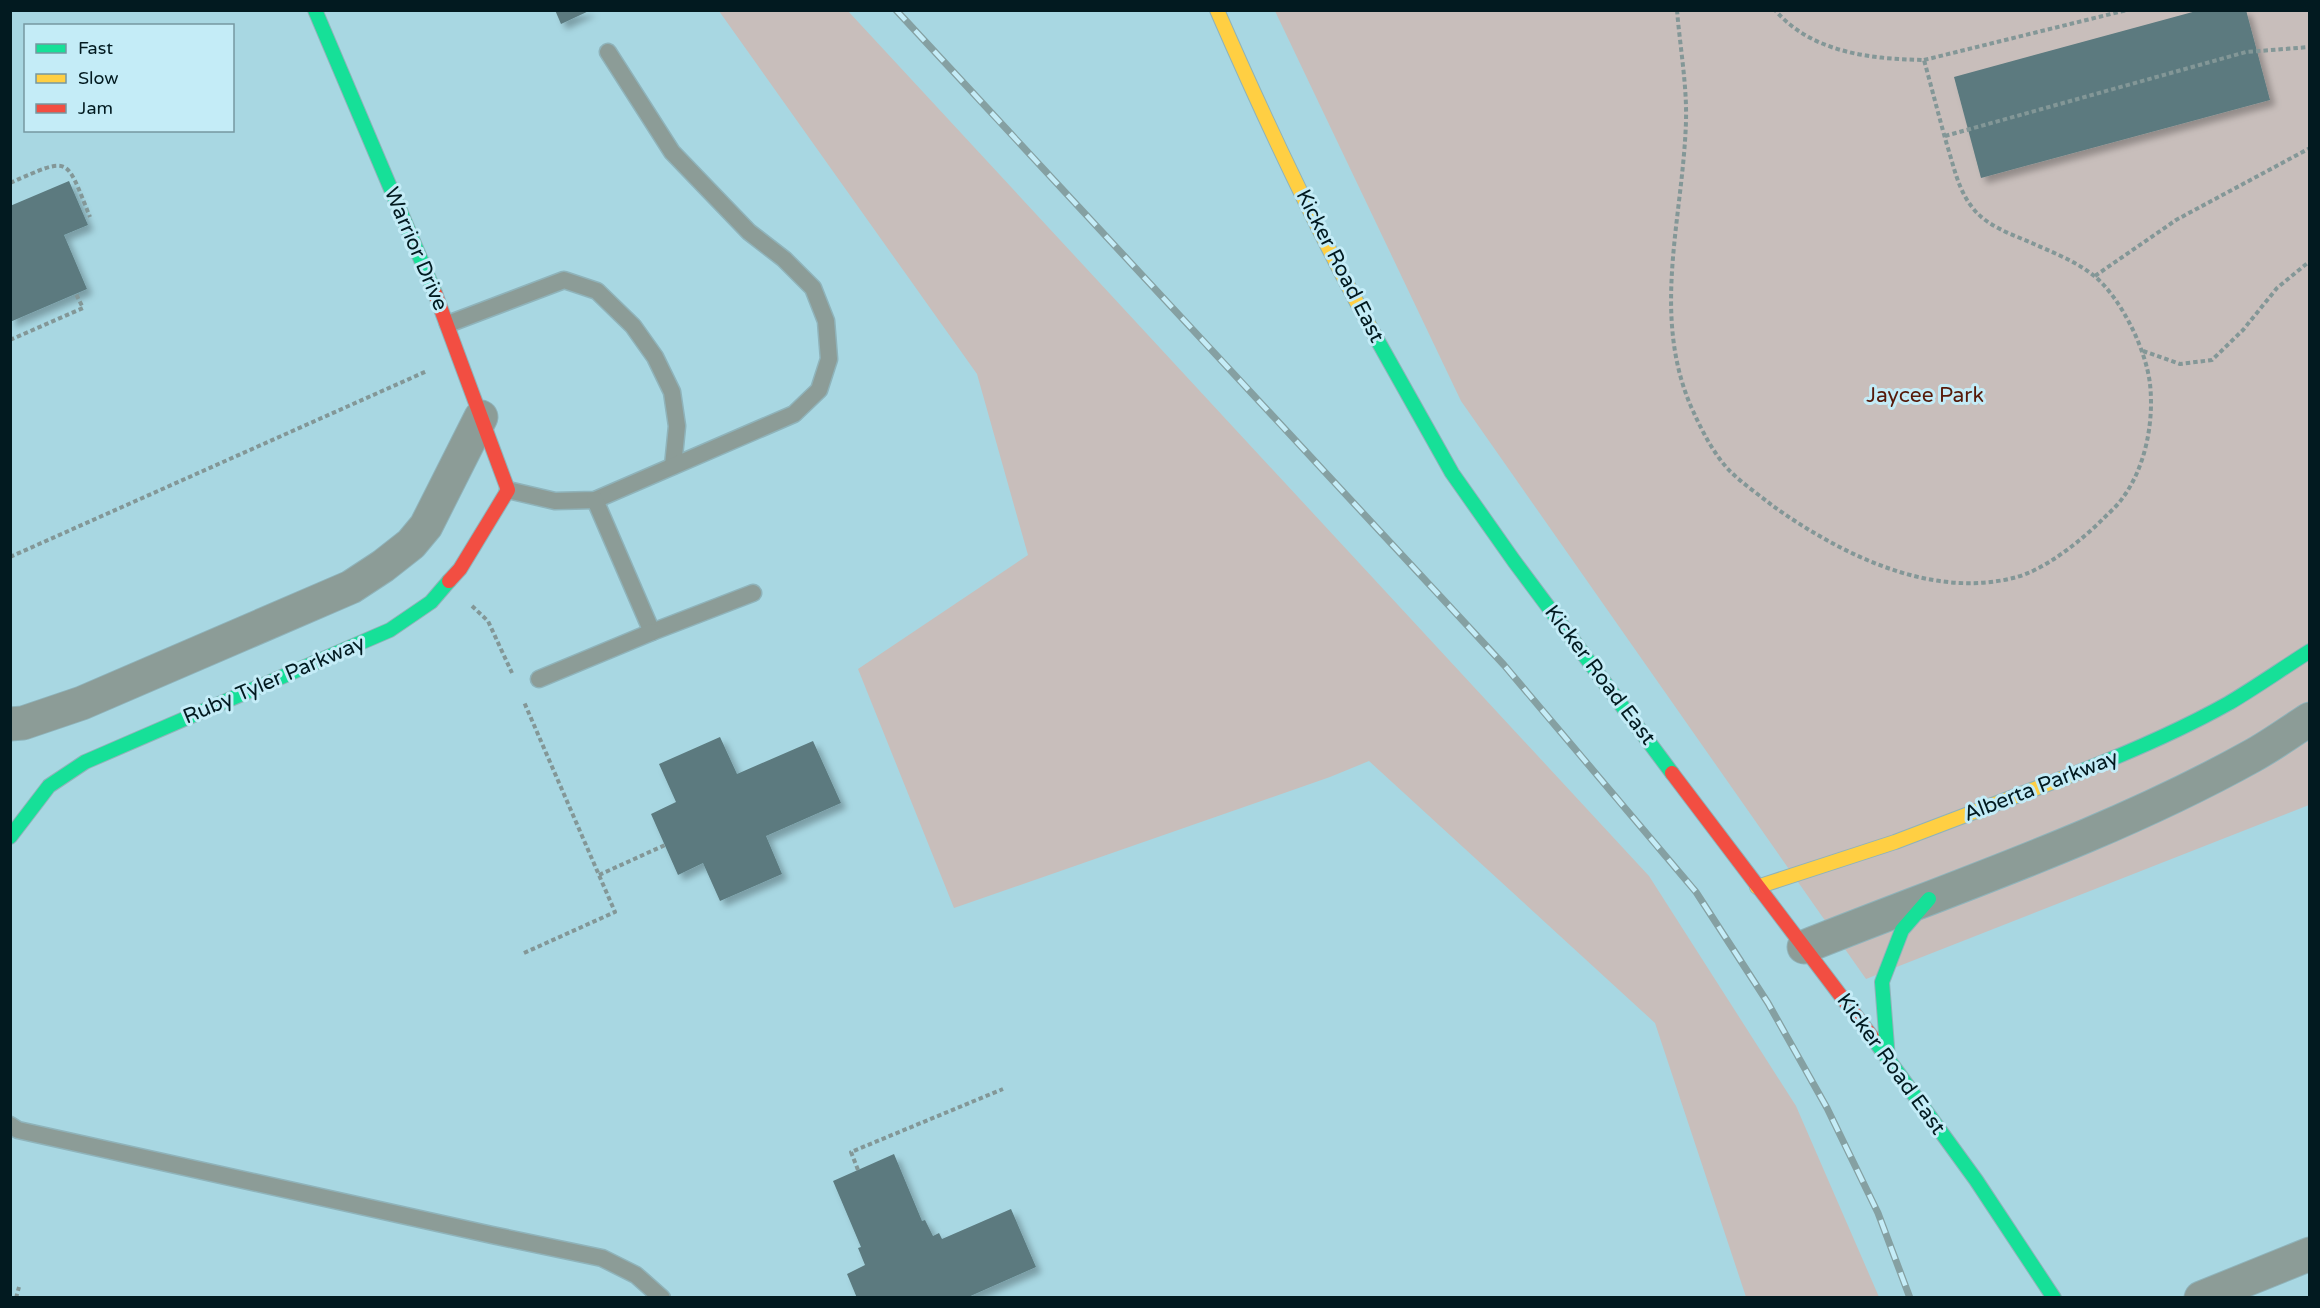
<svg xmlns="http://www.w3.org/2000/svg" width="2320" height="1308" font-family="'Varela Round',sans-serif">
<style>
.green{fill:#c8bebb}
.building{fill:#5b7a7f;filter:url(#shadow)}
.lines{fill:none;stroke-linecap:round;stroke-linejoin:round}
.lane-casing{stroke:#8fb3ba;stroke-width:19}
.street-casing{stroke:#8fb3ba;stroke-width:35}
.fast-casing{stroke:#8fb3ba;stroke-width:16}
.slow-casing{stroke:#8fb3ba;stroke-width:16}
.jam-casing{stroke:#8fb3ba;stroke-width:16}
.path{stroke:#839797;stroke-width:4;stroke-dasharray:4.5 3;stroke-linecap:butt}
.lane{stroke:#8c9c97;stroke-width:16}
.street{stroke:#8c9c97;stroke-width:33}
.fast{stroke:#16e098;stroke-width:14}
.slow{stroke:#ffcf43;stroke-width:14}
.jam{stroke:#f24e42;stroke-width:14}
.rail-casing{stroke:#85a0a2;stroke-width:7}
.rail{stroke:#c4ecf7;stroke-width:4.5;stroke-dasharray:14;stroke-linecap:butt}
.labels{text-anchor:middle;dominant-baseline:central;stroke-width:6;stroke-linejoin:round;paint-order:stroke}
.street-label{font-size:21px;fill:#021a20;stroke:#c4ecf7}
.park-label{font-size:21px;fill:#561908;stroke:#c4ecf7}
</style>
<defs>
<filter id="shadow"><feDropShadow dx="5.5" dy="5.5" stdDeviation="3" flood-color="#0004"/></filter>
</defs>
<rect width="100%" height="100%" fill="#a8d7e2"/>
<!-- green -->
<g class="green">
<polygon points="719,11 848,11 1649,876 1796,1106 1879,1297 1746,1297 1655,1023 1369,761 1330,777 954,908 858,669 1028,555 977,374"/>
<polygon points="1275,11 2309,11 2309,805 1866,979 1461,401"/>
</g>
<!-- building -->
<g class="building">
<polygon points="555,10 591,10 561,24"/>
<polygon points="2200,10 2246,10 2270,100 1981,178 1954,77"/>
<polygon points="69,181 88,225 64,235 87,289 10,322 10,206"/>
<polygon points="720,737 737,774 813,741 841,803 766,836 782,874 720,901 703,863 678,875 651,814 676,802 659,764"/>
<polygon points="894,1154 922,1221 925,1220 933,1236 939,1233 942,1239 1011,1209 1036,1267 966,1298 857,1298 847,1274 865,1265 858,1248 861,1247 833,1181"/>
</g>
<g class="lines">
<!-- lane casing -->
<g class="lane-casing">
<g id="lane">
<polyline points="448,324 564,280 597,291 633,326 655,357 672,392 677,426 673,466"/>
<polyline points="508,490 555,501 595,500 794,414 819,390 829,359 826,321 813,288 784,259 749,232 672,152 608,52"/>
<polyline points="595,500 652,632 753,593"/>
<polyline points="539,679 652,632"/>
<polyline points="10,1125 18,1130 492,1235 602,1258 636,1275 662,1298"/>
</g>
</g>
<!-- street casing -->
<g class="street-casing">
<g id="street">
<polyline points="10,724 23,723 82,703 351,587 383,566 411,544 426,526 481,417"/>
<path d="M 1804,947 C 1954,887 2110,835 2252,756 C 2272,745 2291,731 2310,719"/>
<polyline points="2201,1298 2310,1254"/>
</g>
</g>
<!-- fast casing -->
<g class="fast-casing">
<g id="fast">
<polyline points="315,10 435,293"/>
<polyline points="1374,334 1452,473 1514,561 1672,773"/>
<path d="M 2079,772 C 2130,752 2181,730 2229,703 C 2256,687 2283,668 2310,651"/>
<polyline points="10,837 49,786 85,762 390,630 431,602 449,581"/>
<polyline points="1872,1037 1976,1180 2054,1298"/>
<polyline points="1888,1059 1882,982 1902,930 1929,899"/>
</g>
</g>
<!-- slow casing -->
<g class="slow-casing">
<g id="slow">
<path d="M 1217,10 C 1265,120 1316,229 1374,334"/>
<polyline points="1757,887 1895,842 2079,772"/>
</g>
</g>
<!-- jam casing -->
<g class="jam-casing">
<g id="jam">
<polyline points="435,293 508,490 460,569 449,581"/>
<polyline points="1672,773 1872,1037"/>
</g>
</g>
<!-- path -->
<g class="path">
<path d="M 1677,10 C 1680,47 1687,85 1686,121 C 1683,219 1650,317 1693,411 C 1702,431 1713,452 1727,468 C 1740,482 1758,494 1773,506 C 1839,553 1929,599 2013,578 C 2044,571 2082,540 2104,518 C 2111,511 2119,504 2124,496 C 2146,465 2154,421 2150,384 C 2146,349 2120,296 2093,275 C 2075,261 2054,253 2034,244 C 2012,234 1987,227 1972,207 C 1958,189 1954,167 1947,145 C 1939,117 1932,89 1924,60 C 1871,59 1812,53 1775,10"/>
<polyline points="1924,60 2127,10"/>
<polyline points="1945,136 2246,52 2310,47"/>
<path d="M 10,183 C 72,156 65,156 90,217"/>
<polyline points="2095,276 2176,220 2310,148"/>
<polyline points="10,340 83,308 76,294"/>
<polyline points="2143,351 2180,364 2212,360 2243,330 2277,288 2310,261"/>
<polyline points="10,557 427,371"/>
<polyline points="472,606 488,621 512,673"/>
<polyline points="599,875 665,845"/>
<polyline points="524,953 615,912 524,702"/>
<polyline points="858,1170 851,1152 1003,1089"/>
<polyline points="16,1298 19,1287"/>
</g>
<!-- lane -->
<use href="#lane" class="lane"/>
<!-- street -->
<use href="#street" class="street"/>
<!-- fast -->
<use href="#fast" class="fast"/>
<!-- slow -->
<use href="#slow" class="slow"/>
<!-- jam -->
<use href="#jam" class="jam"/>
<!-- rail casing -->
<g class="rail-casing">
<polyline id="rail" points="896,10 1504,665 1696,892 1768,1003 1827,1108 1878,1213 1910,1298"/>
</g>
<!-- rail -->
<use href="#rail" class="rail"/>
</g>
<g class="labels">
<!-- street labels -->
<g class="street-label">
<text transform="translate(416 249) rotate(67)">Warrior Drive</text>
<text transform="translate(1340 266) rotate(63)">Kicker Road East</text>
<text transform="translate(1600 675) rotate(53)">Kicker Road East</text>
<text transform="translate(274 680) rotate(-23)">Ruby Tyler Parkway</text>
<text transform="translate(2041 786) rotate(-21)">Alberta Parkway</text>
<text transform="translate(1891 1064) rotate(54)">Kicker Road East</text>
</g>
<!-- park labels -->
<g class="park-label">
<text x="1925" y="395">Jaycee Park</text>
</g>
</g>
<!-- border -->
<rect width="2320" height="1308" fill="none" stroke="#021a20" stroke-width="24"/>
<!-- legend -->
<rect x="24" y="24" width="210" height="108" fill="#c4ecf7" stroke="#7698a1" stroke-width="1.5"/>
<rect x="36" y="44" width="30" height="9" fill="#16e098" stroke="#7698a1" stroke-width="1.5"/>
<text x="78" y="54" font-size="18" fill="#021a20">Fast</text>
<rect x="36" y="74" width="30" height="9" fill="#ffcf43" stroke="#7698a1" stroke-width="1.5"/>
<text x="78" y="84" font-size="18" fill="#021a20">Slow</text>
<rect x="36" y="104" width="30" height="9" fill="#f24e42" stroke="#7698a1" stroke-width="1.5"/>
<text x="78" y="114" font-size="18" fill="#021a20">Jam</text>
</svg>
